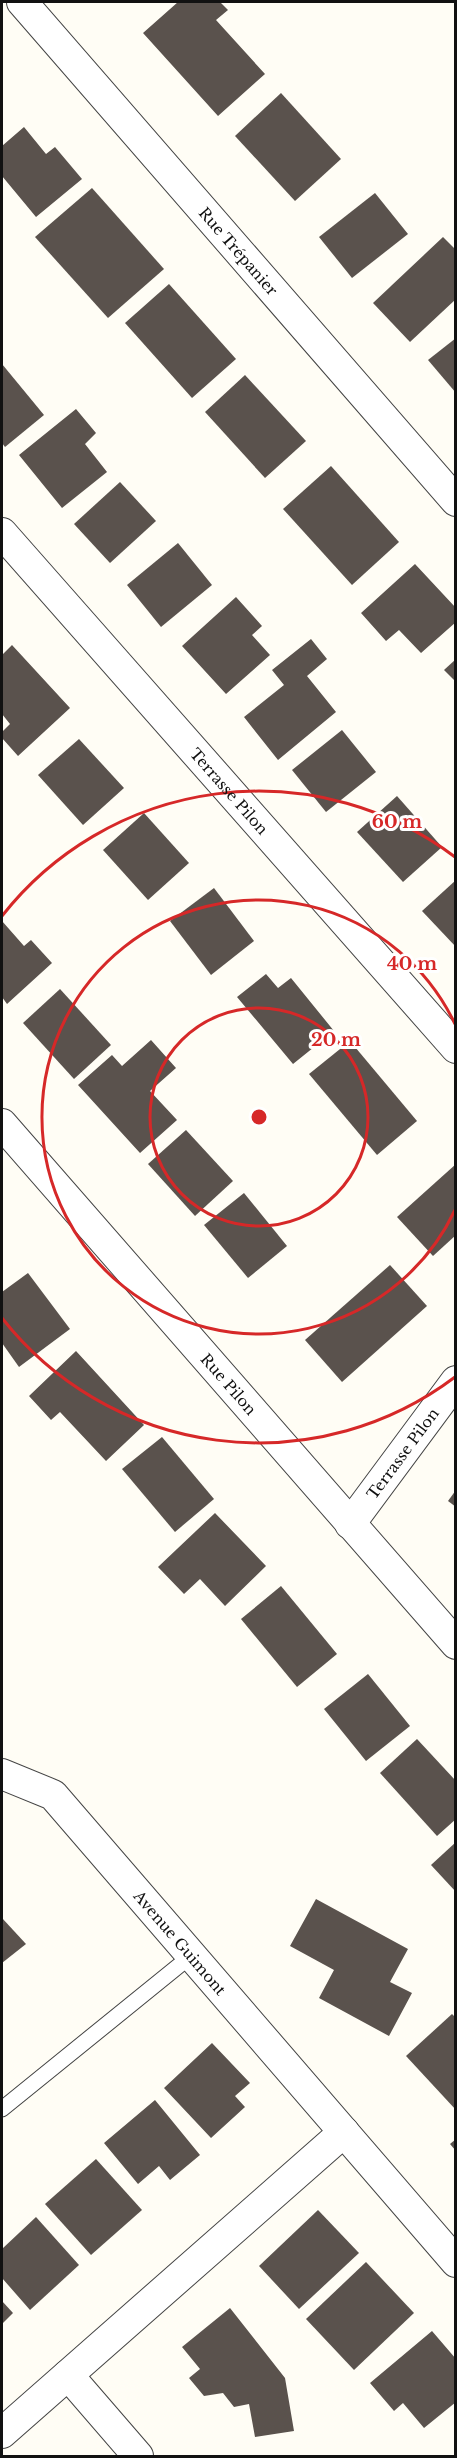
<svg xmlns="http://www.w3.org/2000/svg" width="457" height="2458" font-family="'Libre Baskerville',serif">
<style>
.building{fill:#5a524d}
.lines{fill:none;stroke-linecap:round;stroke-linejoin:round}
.lane-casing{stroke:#444;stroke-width:17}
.street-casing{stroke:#444;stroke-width:32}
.lane{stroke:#fff;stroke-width:15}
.street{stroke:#fff;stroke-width:30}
.ring{fill:none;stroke:#d62828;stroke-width:3}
.labels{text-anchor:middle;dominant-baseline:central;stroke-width:6;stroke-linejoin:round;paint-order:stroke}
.street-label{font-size:15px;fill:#111;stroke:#fff}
.centre{fill:#d62828;stroke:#fff;stroke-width:3}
.ring-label{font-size:18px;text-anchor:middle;font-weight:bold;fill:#d62828;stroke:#fff;stroke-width:6;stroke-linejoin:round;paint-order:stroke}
</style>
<rect width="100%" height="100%" fill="#fffdf5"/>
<!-- building -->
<g class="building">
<polygon points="178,2 220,2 228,10 216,20 265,74 218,116 143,33"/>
<polygon points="281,93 341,159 295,201 235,136"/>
<polygon points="24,127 46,154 55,147 82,179 36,217 2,176 2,146"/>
<polygon points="92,188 164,269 108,318 35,237"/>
<polygon points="375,193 408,234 352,278 319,237"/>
<polygon points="443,237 456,250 456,299 410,342 373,303"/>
<polygon points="169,284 236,359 192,398 125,323"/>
<polygon points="456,338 456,393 428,360"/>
<polygon points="2,364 44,415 5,447 2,443"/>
<polygon points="245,375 306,441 265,478 205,412"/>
<polygon points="76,409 96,433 85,444 107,472 62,508 19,455"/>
<polygon points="331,466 399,542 352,585 283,509"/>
<polygon points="120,482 156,521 110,563 74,524"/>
<polygon points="178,543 212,585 161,627 127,585"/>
<polygon points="415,564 456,608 456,622 421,653 399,630 386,641 361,613"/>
<polygon points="236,597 262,626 252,635 270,655 226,694 182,646"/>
<polygon points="311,639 327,659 307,676 336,712 278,760 244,717 284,685 272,670"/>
<polygon points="12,645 70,708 18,756 2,738 2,732 10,724 2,714 2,655"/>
<polygon points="456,659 456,682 444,670"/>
<polygon points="342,730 376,772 326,812 292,770"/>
<polygon points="79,739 124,788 83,825 38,775"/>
<polygon points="397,796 442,847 403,882 357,832"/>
<polygon points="144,813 189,863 148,900 103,850"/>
<polygon points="456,880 456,947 422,911"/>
<polygon points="214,888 254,941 211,975 170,921"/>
<polygon points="2,921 24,946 31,940 52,963 7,1004 2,997"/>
<polygon points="266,974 278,988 291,978 334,1031 293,1064 237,997"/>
<polygon points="60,989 111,1045 74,1079 23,1023"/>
<polygon points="151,1040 176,1068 150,1091 177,1120 140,1153 78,1085 112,1055 122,1066"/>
<polygon points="350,1041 417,1121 377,1155 309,1074"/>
<polygon points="186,1130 233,1181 195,1216 148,1164"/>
<polygon points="456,1164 456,1235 433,1256 397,1217"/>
<polygon points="244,1193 287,1246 248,1278 204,1225"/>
<polygon points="390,1265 427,1306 342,1382 305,1340"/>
<polygon points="28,1273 70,1329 19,1367 2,1343 2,1292"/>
<polygon points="76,1351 144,1425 106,1461 60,1412 51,1420 29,1396"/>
<polygon points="162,1437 214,1499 175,1532 122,1469"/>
<polygon points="456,1490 456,1507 448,1501"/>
<polygon points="215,1513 266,1566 225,1606 200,1579 184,1594 158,1567"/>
<polygon points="281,1586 337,1654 297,1687 241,1619"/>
<polygon points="368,1674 410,1726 366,1761 324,1709"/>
<polygon points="417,1739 456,1781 456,1819 437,1836 380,1773"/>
<polygon points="456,1842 456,1892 431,1865"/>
<polygon points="316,1899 408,1949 390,1982 412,1993 389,2036 319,1998 334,1970 290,1946"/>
<polygon points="2,1918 26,1944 2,1963"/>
<polygon points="452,2014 456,2018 456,2110 406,2056"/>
<polygon points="212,2043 250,2083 235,2096 245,2107 211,2138 164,2088"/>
<polygon points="155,2100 200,2155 170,2180 159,2166 138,2184 104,2143"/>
<polygon points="456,2139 456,2151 450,2144"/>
<polygon points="96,2159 142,2210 91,2255 45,2204"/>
<polygon points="318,2210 359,2253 299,2309 259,2266"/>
<polygon points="36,2217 79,2265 30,2310 2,2278 2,2249"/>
<polygon points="366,2262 414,2313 354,2370 306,2319"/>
<polygon points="2,2301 13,2313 2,2324"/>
<polygon points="230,2308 285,2378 294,2431 255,2437 249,2404 234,2407 223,2393 204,2396 189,2378 200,2369 182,2347"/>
<polygon points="432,2331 456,2359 456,2402 424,2428 403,2403 394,2411 370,2383"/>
</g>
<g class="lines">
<!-- lane casing -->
<g class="lane-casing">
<polyline id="lane" points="2,2109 192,1955"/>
</g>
<!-- street casing -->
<g class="street-casing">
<g id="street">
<path id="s1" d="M 22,2 L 456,501"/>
<path id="s2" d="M 2,533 L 456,1048"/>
<path id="s3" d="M 2,1124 L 456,1644"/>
<path id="s4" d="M 350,1524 L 456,1381"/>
<path id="s5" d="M 2,1774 L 53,1795 L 456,2262"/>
<polyline points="68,2375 138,2456"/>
<polyline points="2,2433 344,2132"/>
</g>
</g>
<!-- lane -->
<use href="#lane" class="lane"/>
<!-- street -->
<use href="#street" class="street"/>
</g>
<!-- distance rings -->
<g class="ring">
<circle cx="259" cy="1117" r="109"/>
<path d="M455 1210A217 217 0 1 1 455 1024"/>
<path d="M455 1377A326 326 0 0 1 2 1318M2 916A326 326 0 0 1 455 857"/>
</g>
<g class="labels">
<!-- street labels -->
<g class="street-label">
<text stroke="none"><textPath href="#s1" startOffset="330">Rue Trépanier</textPath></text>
<text stroke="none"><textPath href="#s2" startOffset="344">Terrasse Pilon</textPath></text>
<text stroke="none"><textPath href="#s3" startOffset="345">Rue Pilon</textPath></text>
<text stroke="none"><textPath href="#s4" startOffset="88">Terrasse Pilon</textPath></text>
<text stroke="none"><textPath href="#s5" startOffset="250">Avenue Guimont</textPath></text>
</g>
</g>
<circle cx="259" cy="1117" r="9" class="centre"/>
<g class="ring-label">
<text x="397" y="828">60 m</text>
<text x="412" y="970">40 m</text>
<text x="336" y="1046">20 m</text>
</g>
<!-- border -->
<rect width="457" height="2458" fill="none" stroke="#111111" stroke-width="6"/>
</svg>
